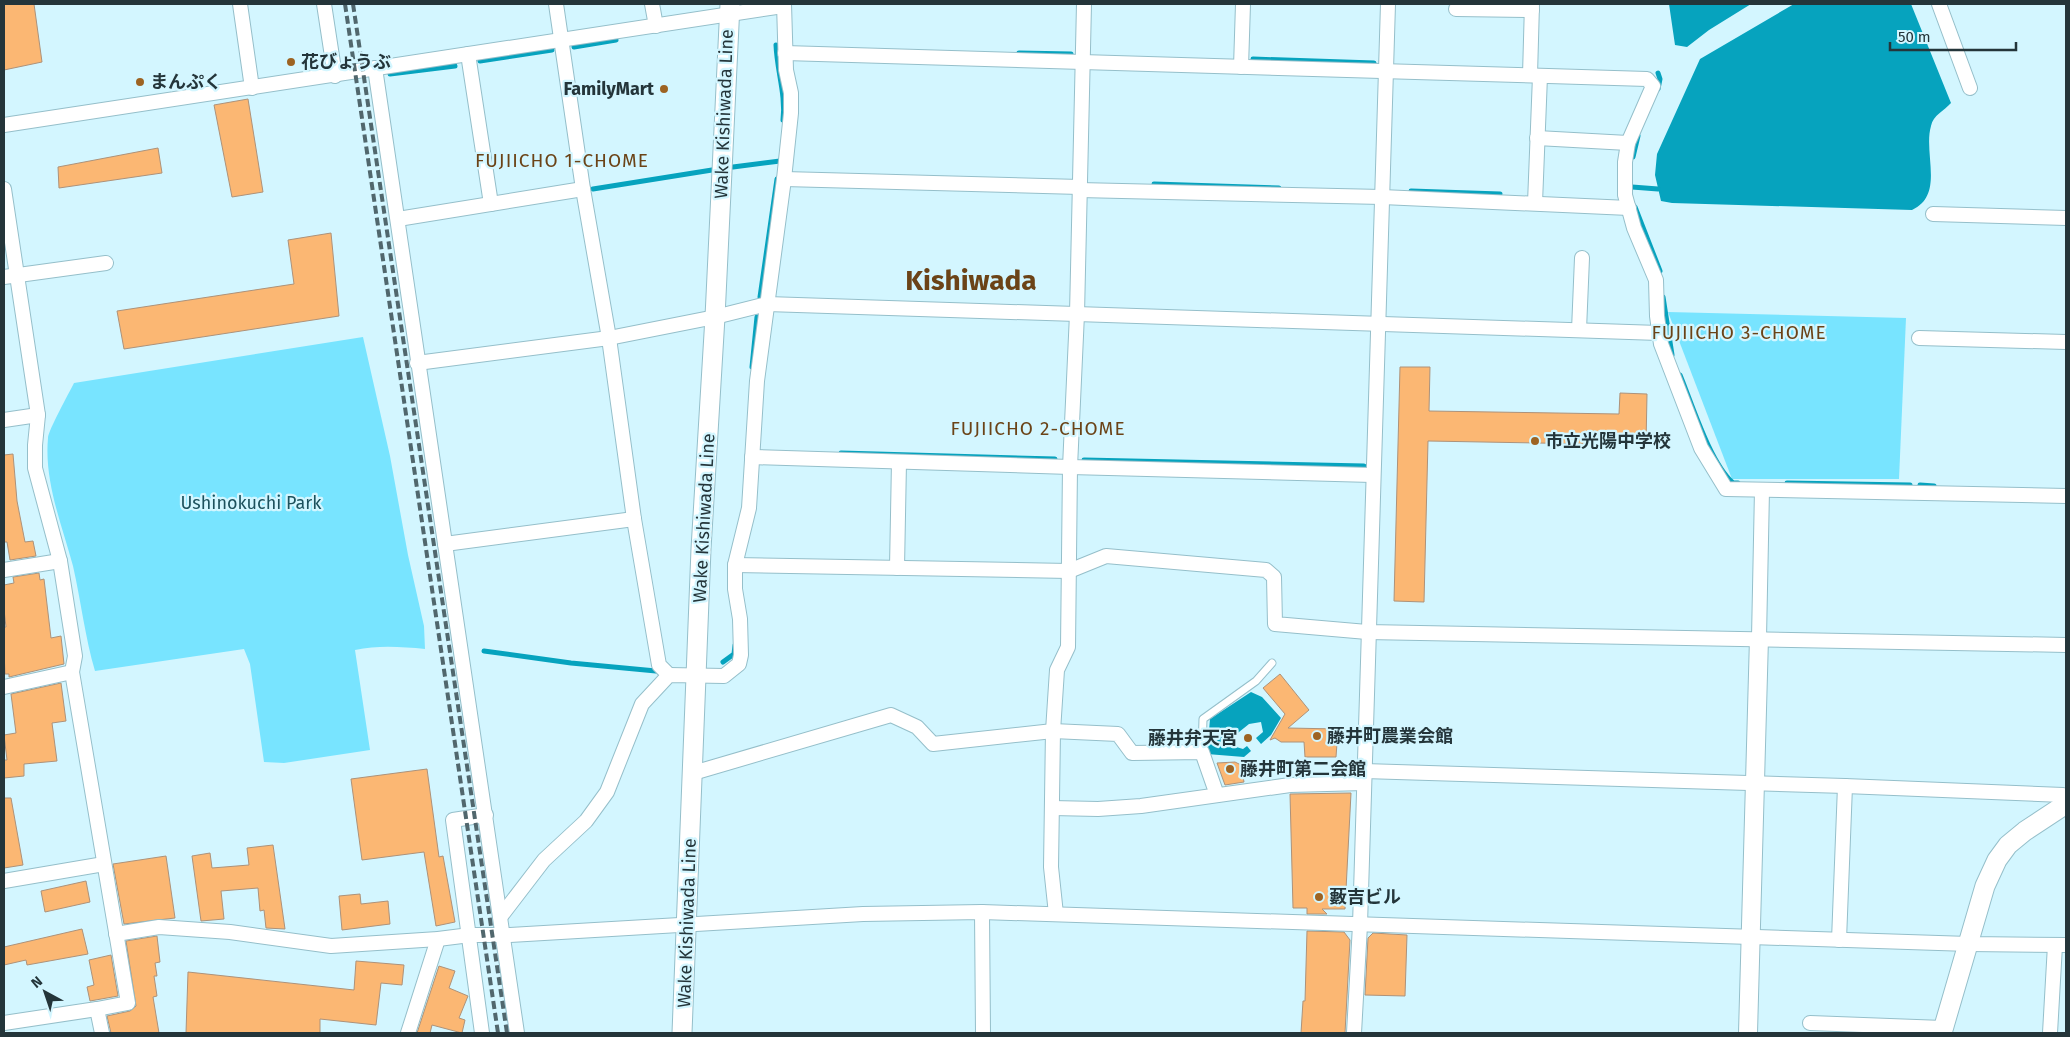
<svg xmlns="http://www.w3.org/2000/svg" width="2070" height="1037" font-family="'Fira Sans','Noto Sans JP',sans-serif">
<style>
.green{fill:#78e4ff}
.water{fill:#06a3be}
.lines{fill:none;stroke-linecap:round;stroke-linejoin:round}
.stream{stroke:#06a3be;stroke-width:5}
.building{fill:#fbb773;stroke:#ad927a}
.service-casing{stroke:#95bfca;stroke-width:9}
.minor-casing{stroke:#95bfca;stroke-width:16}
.tertiary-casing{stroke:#95bfca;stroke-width:20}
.secondary-casing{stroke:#95bfca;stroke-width:21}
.service{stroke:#fff;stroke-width:7}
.minor{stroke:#fff;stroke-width:14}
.tertiary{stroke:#fff;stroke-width:18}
.secondary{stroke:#fff;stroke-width:19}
.rail{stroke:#51676d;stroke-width:4;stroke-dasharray:8 4;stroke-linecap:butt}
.poi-dot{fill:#9d6322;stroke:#d3f6ff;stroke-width:2}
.labels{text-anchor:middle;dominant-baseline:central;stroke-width:4.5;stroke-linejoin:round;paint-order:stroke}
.poi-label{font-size:18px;font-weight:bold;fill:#24353a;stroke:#d3f6ff;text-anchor:start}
.street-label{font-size:18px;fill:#24353a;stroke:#d3f6ff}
.park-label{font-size:18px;fill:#1c515d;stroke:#d3f6ff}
.neighbourhood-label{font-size:19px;letter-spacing:1px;fill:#6b4317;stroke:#d3f6ff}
.town-label{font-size:28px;font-weight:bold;fill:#6b4317;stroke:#d3f6ff}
</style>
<rect width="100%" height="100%" fill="#d3f6ff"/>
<!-- green -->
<g class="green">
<polygon points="1668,312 1906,318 1899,479 1732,479"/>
<path d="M 363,337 L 390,456 L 408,555 L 424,626 L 425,649 C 402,647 379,645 355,650 L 370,750 L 284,763 L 264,762 L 250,664 L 244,649 L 95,671 C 85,637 81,601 73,566 C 62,525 44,482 48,438 C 48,431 69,393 74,383 Z"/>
</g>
<!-- water -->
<g class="water">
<polygon points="1669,4 1751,4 1709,30 1687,47 1675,45"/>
<path d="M 1794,4 L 1911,4 L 1951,103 C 1944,111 1933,115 1931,126 C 1923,153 1945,195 1912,210 L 1672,203 L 1661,201 L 1655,175 L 1657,154 L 1700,59 Z"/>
<polygon points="1251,692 1262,697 1281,718 1271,735 1261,744 1256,738 1263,732 1261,722 1249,724 1234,736 1233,746 1243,749 1247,746 1251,751 1244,757 1207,754 1210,719"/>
</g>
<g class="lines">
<!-- stream -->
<g class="stream">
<path d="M 776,45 C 777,71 786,95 783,120"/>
<polyline points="574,47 616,40"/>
<polyline points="1019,53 1071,54"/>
<polyline points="1253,59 1374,63"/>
<polyline points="480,61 552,50"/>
<polyline points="390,74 455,66"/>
<polyline points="1658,89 1660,79 1658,73"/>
<polyline points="1633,157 1638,136"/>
<polyline points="733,167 780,161"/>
<polyline points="1154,184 1279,188"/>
<polyline points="1632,187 1658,189"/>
<polyline points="593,189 712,170"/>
<polyline points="1411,191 1500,194"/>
<polyline points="1635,207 1660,271"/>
<polyline points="760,297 777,179"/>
<polyline points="1663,297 1672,355"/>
<polyline points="752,367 757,317"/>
<path d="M 1680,375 C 1692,404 1710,463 1733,483 L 1738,483"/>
<polyline points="841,453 1055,459"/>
<polyline points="1084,460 1364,466"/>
<polyline points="1787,483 1910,485"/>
<polyline points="1920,485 1934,486"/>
<polyline points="484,651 571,663 656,671"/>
<polyline points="723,662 734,654 735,645"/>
</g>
</g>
<!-- building -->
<g class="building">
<polygon points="4,4 34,4 42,62 4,70"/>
<polygon points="248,99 263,192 232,197 214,105"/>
<polygon points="158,148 162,173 59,188 58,167"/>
<polygon points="331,233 339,316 124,349 117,311 294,284 288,240"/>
<polygon points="1400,367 1430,367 1429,411 1619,414 1620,393 1647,394 1646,445 1428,441 1424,602 1394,601"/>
<polygon points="13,454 17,501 25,542 33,541 36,556 10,560 7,542 4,542 4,455"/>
<polygon points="39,573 40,580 44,579 51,638 61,636 64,664 9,677 9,674 5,674 4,652 4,627 6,627 4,610 4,585 14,583 13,577"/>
<polygon points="1280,674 1309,710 1288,728 1338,729 1336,757 1305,757 1304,742 1281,742 1275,738 1270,740 1285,714 1263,688"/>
<polygon points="61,683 66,721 52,723 57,761 24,764 24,776 4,778 4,760 7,760 4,735 16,733 11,694"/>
<polygon points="1235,762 1241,765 1244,782 1225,785 1217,763"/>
<polygon points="427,769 439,857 443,856 455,922 436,926 424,852 362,860 351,779"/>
<polygon points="1351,793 1345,909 1322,909 1327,914 1307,914 1307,908 1293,908 1290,794"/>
<polygon points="4,798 11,798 23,865 4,868"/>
<polygon points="273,845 285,929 266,928 264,910 260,911 258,888 221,891 224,919 201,921 192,856 210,853 212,868 249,865 247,848"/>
<polygon points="166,856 175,918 124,924 113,864"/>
<polygon points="86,881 90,902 45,912 41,891"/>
<polygon points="360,894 361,904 388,901 390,924 342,930 339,896"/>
<polygon points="82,929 88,954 27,965 26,960 4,965 4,947"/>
<polygon points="1307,931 1344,932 1350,940 1345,1033 1301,1033 1303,1001 1305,1001"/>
<polygon points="1373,933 1407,935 1405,996 1365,995 1368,938"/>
<polygon points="157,936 160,962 155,963 157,976 154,976 157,996 153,997 159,1033 111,1033 107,1016 130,1011 136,1006 126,941"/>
<polygon points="111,955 118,996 90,1001 87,987 94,985 89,960"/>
<polygon points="356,961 404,965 402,985 381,983 376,1025 320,1019 320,1033 186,1033 188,972 354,990"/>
<polygon points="439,966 455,971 449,988 468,996 459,1018 465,1020 462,1033 432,1025 430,1033 417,1033"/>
</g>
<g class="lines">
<!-- service casing -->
<g class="service-casing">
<polyline id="service" points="1202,752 1203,719 1256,681 1272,663"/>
</g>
<!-- minor casing -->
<g class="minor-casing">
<g id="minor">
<polyline points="240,4 252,88"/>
<polyline points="324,4 335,76"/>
<polyline points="556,4 583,189 609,338 634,519 659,665 669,675"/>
<polyline points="652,4 656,26"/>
<polyline points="1939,4 1970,88"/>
<polyline points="1456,9 1532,10"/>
<polyline points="785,53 1647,79 1653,86 1628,143 1625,162 1625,195 1634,228 1656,280 1657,316 1661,344 1701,448 1726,489 2066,496"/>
<polyline points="468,54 491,204"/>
<polyline points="1241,67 1243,4"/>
<polyline points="375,68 517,1033"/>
<polyline points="1530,75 1532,4"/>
<polyline points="4,125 783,6"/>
<polyline points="1537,138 1628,143"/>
<polyline points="784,179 1080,187"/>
<polyline points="4,189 38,415 35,445 35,468 60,561 75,656 72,672 128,1003 97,1009 4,1023"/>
<polyline points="1079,190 1382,197 1629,208"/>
<polyline points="1535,203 1540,76"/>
<polyline points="1933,214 2066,218"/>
<polyline points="398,219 583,189"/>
<polyline points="4,277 106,263"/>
<polyline points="1579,330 1582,258"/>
<polyline points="1919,338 2066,342"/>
<polyline points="417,363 609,338 715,317 767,304 1659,333"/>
<polyline points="4,420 38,415"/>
<polyline points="752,457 1070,467 1372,475"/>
<polyline points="445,544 634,519"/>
<polyline points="735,565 1069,571 1106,556 1266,570 1274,577 1275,624 1367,632 2066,645"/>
<polyline points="897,568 899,462"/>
<polyline points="4,570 60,561"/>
<polyline points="1759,638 1762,490"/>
<polyline points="4,687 72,672"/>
<polyline points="1364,771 1845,786 2063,795 2066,798"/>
<polyline points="693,773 891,715 917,727 933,744 1053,731 1118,734 1132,753 1202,752 1217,795"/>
<polyline points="1052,808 1098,809 1141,806 1290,785 1364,783"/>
<polyline points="4,881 104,864"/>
<polyline points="982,912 983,1033"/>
<polyline points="1056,914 1051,867 1053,731 1057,670 1068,647 1070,467 1077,314 1084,4"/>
<polyline points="501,916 544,860 586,821 607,792 642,704 669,675 724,676 739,664 741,655 740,619 735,589 735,565 749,508 757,381 784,179 791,113 791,93 786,70 784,4"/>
<polyline points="116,934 159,927 230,932 331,946 438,939 470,935 510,935 863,914 982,912 1969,944 2066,945"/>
<polyline points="1839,940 1845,786"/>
<polyline points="97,1009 102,1033"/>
<polyline points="1810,1023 1943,1028"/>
<polyline points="408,1033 438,939"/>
<polyline points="482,1033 453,820 486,815"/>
<polyline points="1354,1033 1360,925 1388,4"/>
<polyline points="2050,1033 2055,945"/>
</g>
</g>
<!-- tertiary casing -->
<g class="tertiary-casing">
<polyline id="tertiary" points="1748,1033 1759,638"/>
</g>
<!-- secondary casing -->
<g class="secondary-casing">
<g id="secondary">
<polyline points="682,1033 701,549 715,317 730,4"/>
<polyline points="1942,1033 1985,886 1997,860 2008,845 2025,831 2066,804"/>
</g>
</g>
<!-- service -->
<use href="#service" class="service"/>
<!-- minor -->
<use href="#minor" class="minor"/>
<!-- tertiary -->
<use href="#tertiary" class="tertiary"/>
<!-- secondary -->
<use href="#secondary" class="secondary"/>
<!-- rail -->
<g class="rail">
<polyline points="345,4 498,1033"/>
<polyline points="353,4 507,1033"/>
</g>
</g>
<!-- markers -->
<g class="poi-dot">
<circle cx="291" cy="62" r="5"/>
<circle cx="140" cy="82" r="5"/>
<circle cx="664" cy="89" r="5"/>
<circle cx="1535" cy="441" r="5"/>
<circle cx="1317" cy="736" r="5"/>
<circle cx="1248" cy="738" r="5"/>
<circle cx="1230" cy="769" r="5"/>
<circle cx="1319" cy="897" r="5"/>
</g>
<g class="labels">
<!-- poi labels -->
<g class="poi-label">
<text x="301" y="62">花びょうぶ</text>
<text x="150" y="82">まんぷく</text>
<text x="654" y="89" text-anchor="end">FamilyMart</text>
<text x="1545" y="441">市立光陽中学校</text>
<text x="1327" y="736">藤井町農業会館</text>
<text x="1238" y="738" text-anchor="end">藤井弁天宮</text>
<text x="1240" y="769">藤井町第二会館</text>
<text x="1329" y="897">藪吉ビル</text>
</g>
<!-- street labels -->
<g class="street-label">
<text transform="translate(724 114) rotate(-88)">Wake Kishiwada Line</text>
<text transform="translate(704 518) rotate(-87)">Wake Kishiwada Line</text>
<text transform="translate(687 923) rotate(-88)">Wake Kishiwada Line</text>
</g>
<!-- park labels -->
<g class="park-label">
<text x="251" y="503">Ushinokuchi Park</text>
</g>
<!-- neighbourhood labels -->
<g class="neighbourhood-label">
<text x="562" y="160">FUJIICHO 1-CHOME</text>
<text x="1739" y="332">FUJIICHO 3-CHOME</text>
<text x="1038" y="428">FUJIICHO 2-CHOME</text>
</g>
<!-- town labels -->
<g class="town-label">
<text x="971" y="280">Kishiwada</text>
</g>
</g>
<!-- border -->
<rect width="2070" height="1037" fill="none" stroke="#24353a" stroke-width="10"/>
<!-- north arrow -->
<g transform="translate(45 992) rotate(320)" stroke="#d3f6ff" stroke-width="4" paint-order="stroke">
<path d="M0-4L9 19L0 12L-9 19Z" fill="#24353a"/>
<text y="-8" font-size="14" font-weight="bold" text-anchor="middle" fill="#24353a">N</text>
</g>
<!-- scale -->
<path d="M1890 42v8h126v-8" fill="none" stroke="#24353a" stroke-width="2.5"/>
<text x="1898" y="42" font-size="15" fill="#24353a" stroke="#d3f6ff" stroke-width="4" paint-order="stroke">50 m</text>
</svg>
